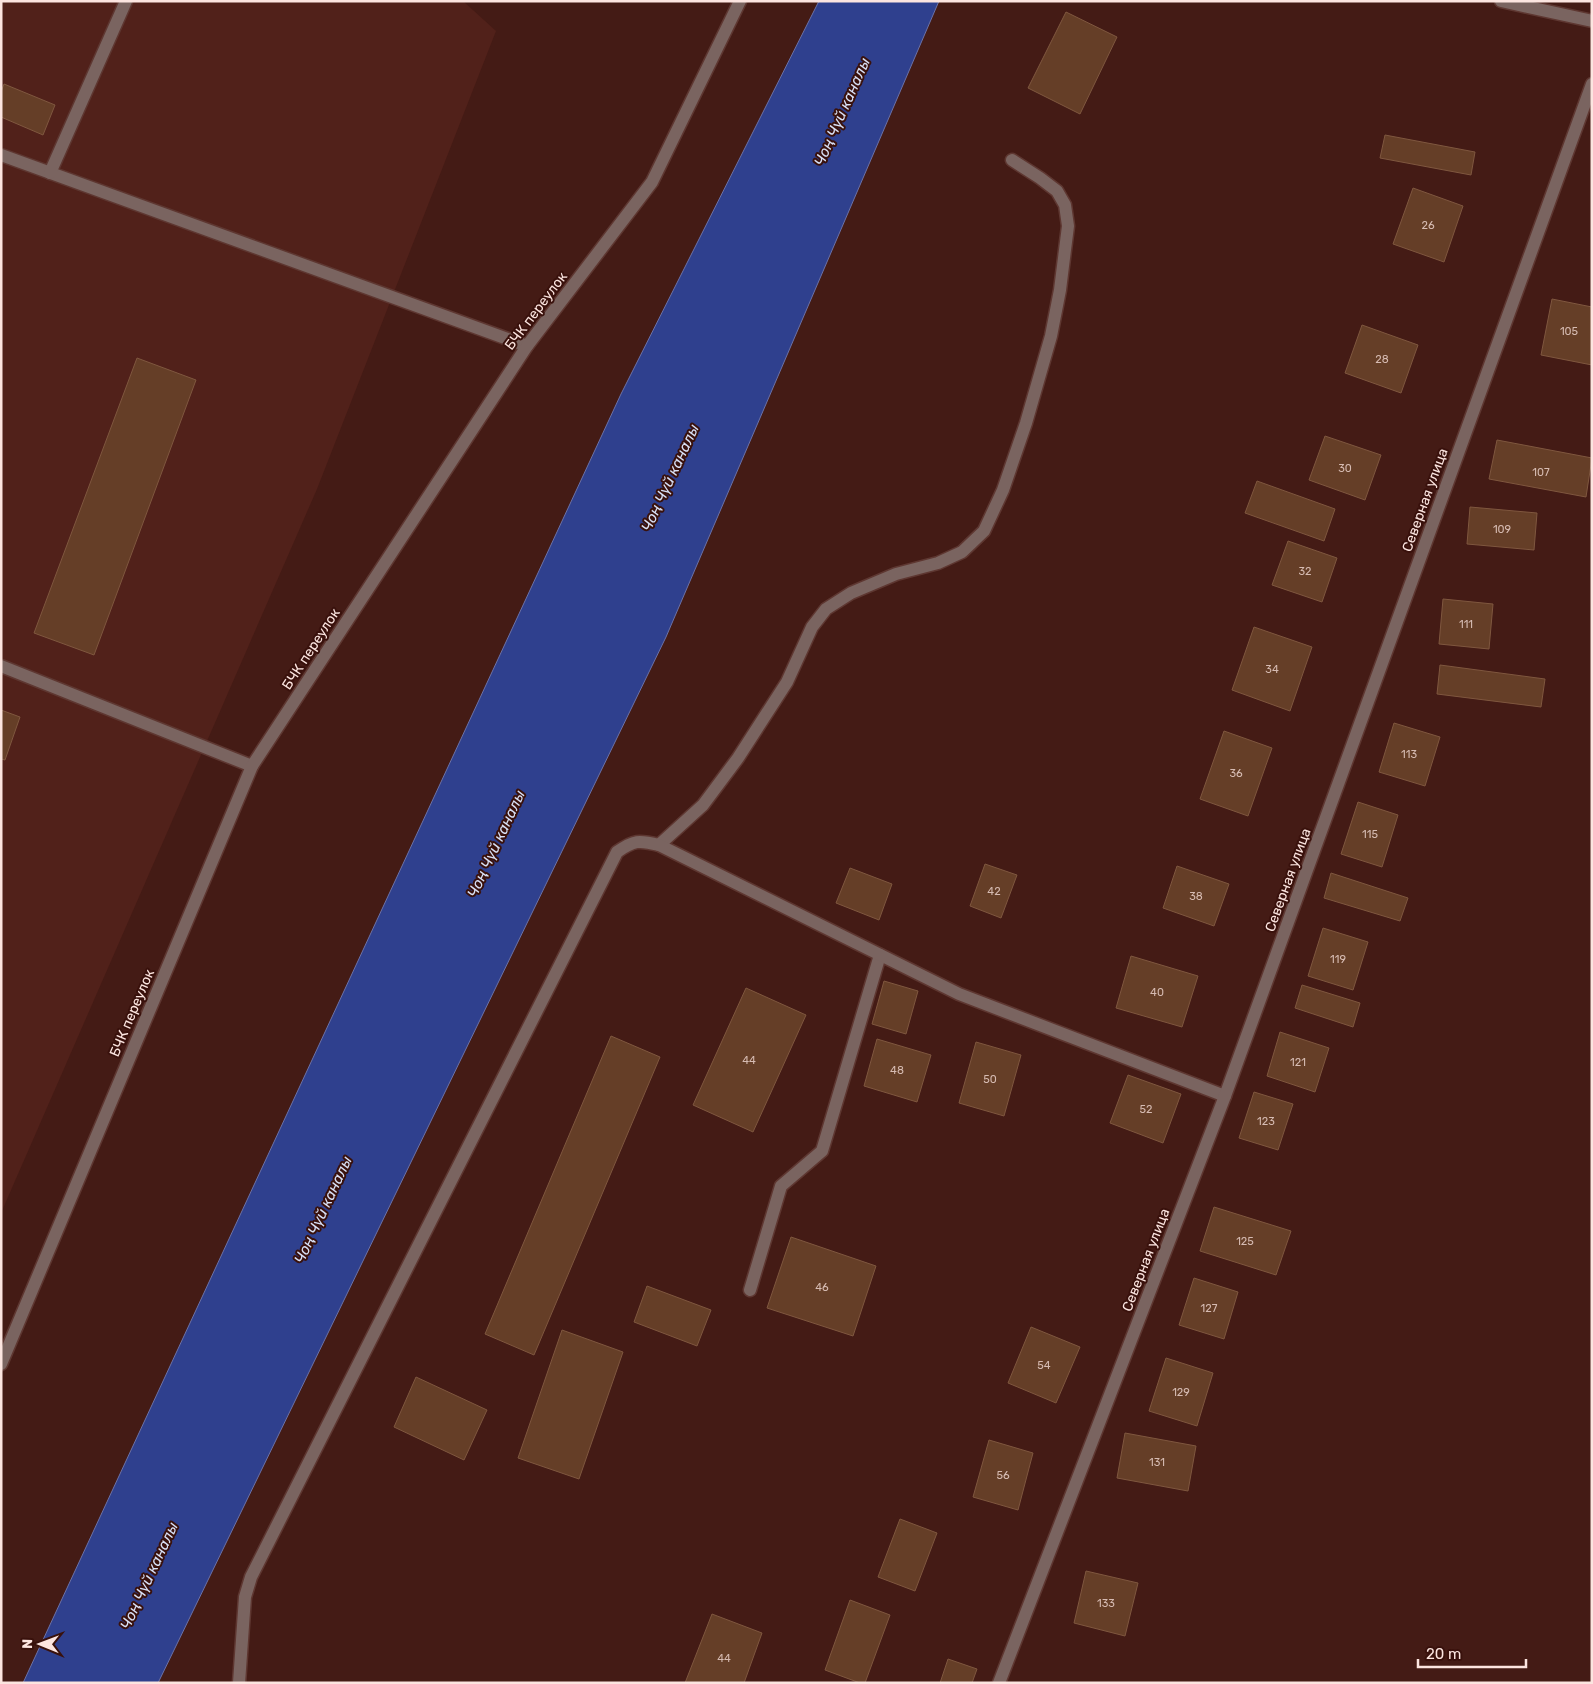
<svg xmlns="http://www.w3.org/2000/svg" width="1593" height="1684" font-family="Rubik,sans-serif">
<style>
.built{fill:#51211a}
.water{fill:#2f408e;stroke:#6c72a7}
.building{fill:#653e27;stroke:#7f573f}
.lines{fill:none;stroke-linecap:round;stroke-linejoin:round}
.minor-casing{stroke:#5e3731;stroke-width:15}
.minor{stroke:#7a6460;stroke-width:12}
.labels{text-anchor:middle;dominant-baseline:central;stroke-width:4;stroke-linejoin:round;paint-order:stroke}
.number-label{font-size:11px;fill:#d6bbb2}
.street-label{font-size:14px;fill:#fce5e0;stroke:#39110c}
.water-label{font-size:15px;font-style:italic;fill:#d8e0f6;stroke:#39110c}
</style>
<rect width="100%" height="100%" fill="#441b15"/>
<!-- built -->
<polygon class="built" points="1,1 463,1 496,31 317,489 1,1213"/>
<!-- water -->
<polygon class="water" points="819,1 939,1 666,637 158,1683 23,1683 621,394"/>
<!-- building -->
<g class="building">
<polygon points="1066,12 1117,37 1080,114 1028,88"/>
<polygon points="4,84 55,105 43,135 1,117 1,92"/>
<polygon points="1385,135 1475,152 1471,175 1380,158"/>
<polygon points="1413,188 1463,206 1444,262 1393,244"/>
<polygon points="1552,299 1592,307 1592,365 1541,355"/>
<polygon points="1362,325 1418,345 1401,393 1345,373"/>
<polygon points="137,358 196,380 94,655 34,633"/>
<polygon points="1325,436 1381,455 1365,500 1309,480"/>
<polygon points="1497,440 1592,458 1586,497 1489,479"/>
<polygon points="1257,481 1335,509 1324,541 1245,513"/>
<polygon points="1470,507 1537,513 1534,550 1467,544"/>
<polygon points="1288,541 1337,558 1322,602 1272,585"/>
<polygon points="1443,599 1493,604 1489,649 1439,644"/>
<polygon points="1254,627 1312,647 1290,711 1232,690"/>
<polygon points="1440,665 1545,679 1541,707 1437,694"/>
<polygon points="1,710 20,717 5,760 1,759"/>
<polygon points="1394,723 1440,737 1425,786 1379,772"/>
<polygon points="1224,731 1272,748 1248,816 1200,799"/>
<polygon points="1358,802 1398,815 1382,867 1341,854"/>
<polygon points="985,864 1017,875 1001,918 970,906"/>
<polygon points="1177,866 1229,884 1214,926 1163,908"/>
<polygon points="850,868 892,884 879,920 836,903"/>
<polygon points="1331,873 1408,898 1400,921 1324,898"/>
<polygon points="1323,928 1368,942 1353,990 1308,976"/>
<polygon points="1131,956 1198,976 1182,1027 1116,1008"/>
<polygon points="884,981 918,991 906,1034 872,1024"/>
<polygon points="1302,985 1360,1003 1353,1027 1295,1008"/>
<polygon points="746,988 806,1015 753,1132 693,1105"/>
<polygon points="1280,1032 1329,1048 1315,1092 1267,1076"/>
<polygon points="611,1036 660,1057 534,1355 485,1334"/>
<polygon points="877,1039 931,1055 917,1102 864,1086"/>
<polygon points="976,1042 1021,1055 1004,1116 959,1103"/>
<polygon points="1128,1075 1181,1094 1163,1143 1110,1123"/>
<polygon points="1254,1092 1293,1104 1278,1150 1239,1138"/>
<polygon points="1214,1207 1291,1231 1276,1275 1200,1251"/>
<polygon points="791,1237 876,1266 853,1336 767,1308"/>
<polygon points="1194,1278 1238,1292 1224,1339 1179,1325"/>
<polygon points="647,1286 711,1310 697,1346 634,1322"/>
<polygon points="1031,1327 1080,1347 1056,1403 1008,1383"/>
<polygon points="562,1330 623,1352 579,1479 518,1458"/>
<polygon points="1166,1358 1213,1373 1197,1426 1149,1411"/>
<polygon points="416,1377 487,1410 464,1460 394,1427"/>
<polygon points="1125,1433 1196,1446 1188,1491 1117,1478"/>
<polygon points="989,1440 1033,1453 1018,1510 973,1497"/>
<polygon points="900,1519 937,1533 915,1591 878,1577"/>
<polygon points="1086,1571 1138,1583 1125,1636 1074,1623"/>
<polygon points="850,1600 890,1615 865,1683 860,1683 825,1670"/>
<polygon points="712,1614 762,1633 744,1683 685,1683"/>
<polygon points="948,1659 977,1669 972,1683 940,1683"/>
</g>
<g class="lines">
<!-- minor casing -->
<g class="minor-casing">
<g id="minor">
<polyline points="1501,1 1592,21"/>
<polyline points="1,155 527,346"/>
<polyline points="50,173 126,1"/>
<polyline points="1,666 252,766"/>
<polyline points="659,845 703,805 738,758 787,682 812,627 826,609 851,593 896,574 938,563 962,552 984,531 1003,490 1026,423 1051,336 1060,290 1068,226 1065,205 1057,191 1040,178 1012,160"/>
<polyline points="750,1290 781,1186 822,1151 880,955"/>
<polyline points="1,1364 252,766 527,346 652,182 740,1"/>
<path d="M 239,1683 L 245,1597 L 251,1577 L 617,852 C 634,840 639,840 659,845 L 959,994 L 1225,1096"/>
<polyline points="999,1683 1225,1096 1592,84"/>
</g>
</g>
<!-- minor -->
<use href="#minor" class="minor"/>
</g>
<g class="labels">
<!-- number labels -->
<g class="number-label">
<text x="1428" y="225">26</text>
<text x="1569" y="331">105</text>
<text x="1382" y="359">28</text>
<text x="1345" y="468">30</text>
<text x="1541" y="472">107</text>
<text x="1502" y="529">109</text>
<text x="1305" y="571">32</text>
<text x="1466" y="624">111</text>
<text x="1272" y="669">34</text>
<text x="1409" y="754">113</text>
<text x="1236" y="773">36</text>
<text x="1370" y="834">115</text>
<text x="994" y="891">42</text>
<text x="1196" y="896">38</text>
<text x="1338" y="959">119</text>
<text x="1157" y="992">40</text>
<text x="749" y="1060">44</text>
<text x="1298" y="1062">121</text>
<text x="897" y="1070">48</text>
<text x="990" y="1079">50</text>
<text x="1146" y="1109">52</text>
<text x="1266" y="1121">123</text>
<text x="1245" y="1241">125</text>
<text x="822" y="1287">46</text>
<text x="1209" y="1308">127</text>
<text x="1044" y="1365">54</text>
<text x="1181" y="1392">129</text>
<text x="1157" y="1462">131</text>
<text x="1003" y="1475">56</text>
<text x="1106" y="1603">133</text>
<text x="724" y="1658">44</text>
</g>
<!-- street labels -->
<g class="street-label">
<text transform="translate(536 311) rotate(-53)">БЧК переулок</text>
<text transform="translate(1425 500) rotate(-70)">Северная улица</text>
<text transform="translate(311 649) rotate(-57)">БЧК переулок</text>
<text transform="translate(1288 880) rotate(-70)">Северная улица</text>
<text transform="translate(132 1013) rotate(-67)">БЧК переулок</text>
<text transform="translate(1146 1260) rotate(-69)">Северная улица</text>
</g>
<!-- water labels -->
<g class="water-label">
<text transform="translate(842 112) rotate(-66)">Чоң Чүй каналы</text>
<text transform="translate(670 478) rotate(-65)">Чоң Чүй каналы</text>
<text transform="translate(496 844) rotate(-65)">Чоң Чүй каналы</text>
<text transform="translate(323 1210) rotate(-65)">Чоң Чүй каналы</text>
<text transform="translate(149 1576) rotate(-65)">Чоң Чүй каналы</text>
</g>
</g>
<!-- border -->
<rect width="1593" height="1684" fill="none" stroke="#fce5e0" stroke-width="5"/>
<!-- north arrow -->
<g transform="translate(40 1644) rotate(271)" stroke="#39110c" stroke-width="4" paint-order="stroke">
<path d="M0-4L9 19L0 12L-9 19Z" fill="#fce5e0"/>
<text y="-8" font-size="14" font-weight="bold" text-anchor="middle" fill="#fce5e0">N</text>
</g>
<!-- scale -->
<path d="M1418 1659v8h108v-8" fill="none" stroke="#fce5e0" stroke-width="2.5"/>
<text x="1426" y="1659" font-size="15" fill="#fce5e0" stroke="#39110c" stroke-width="4" paint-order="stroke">20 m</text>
</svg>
